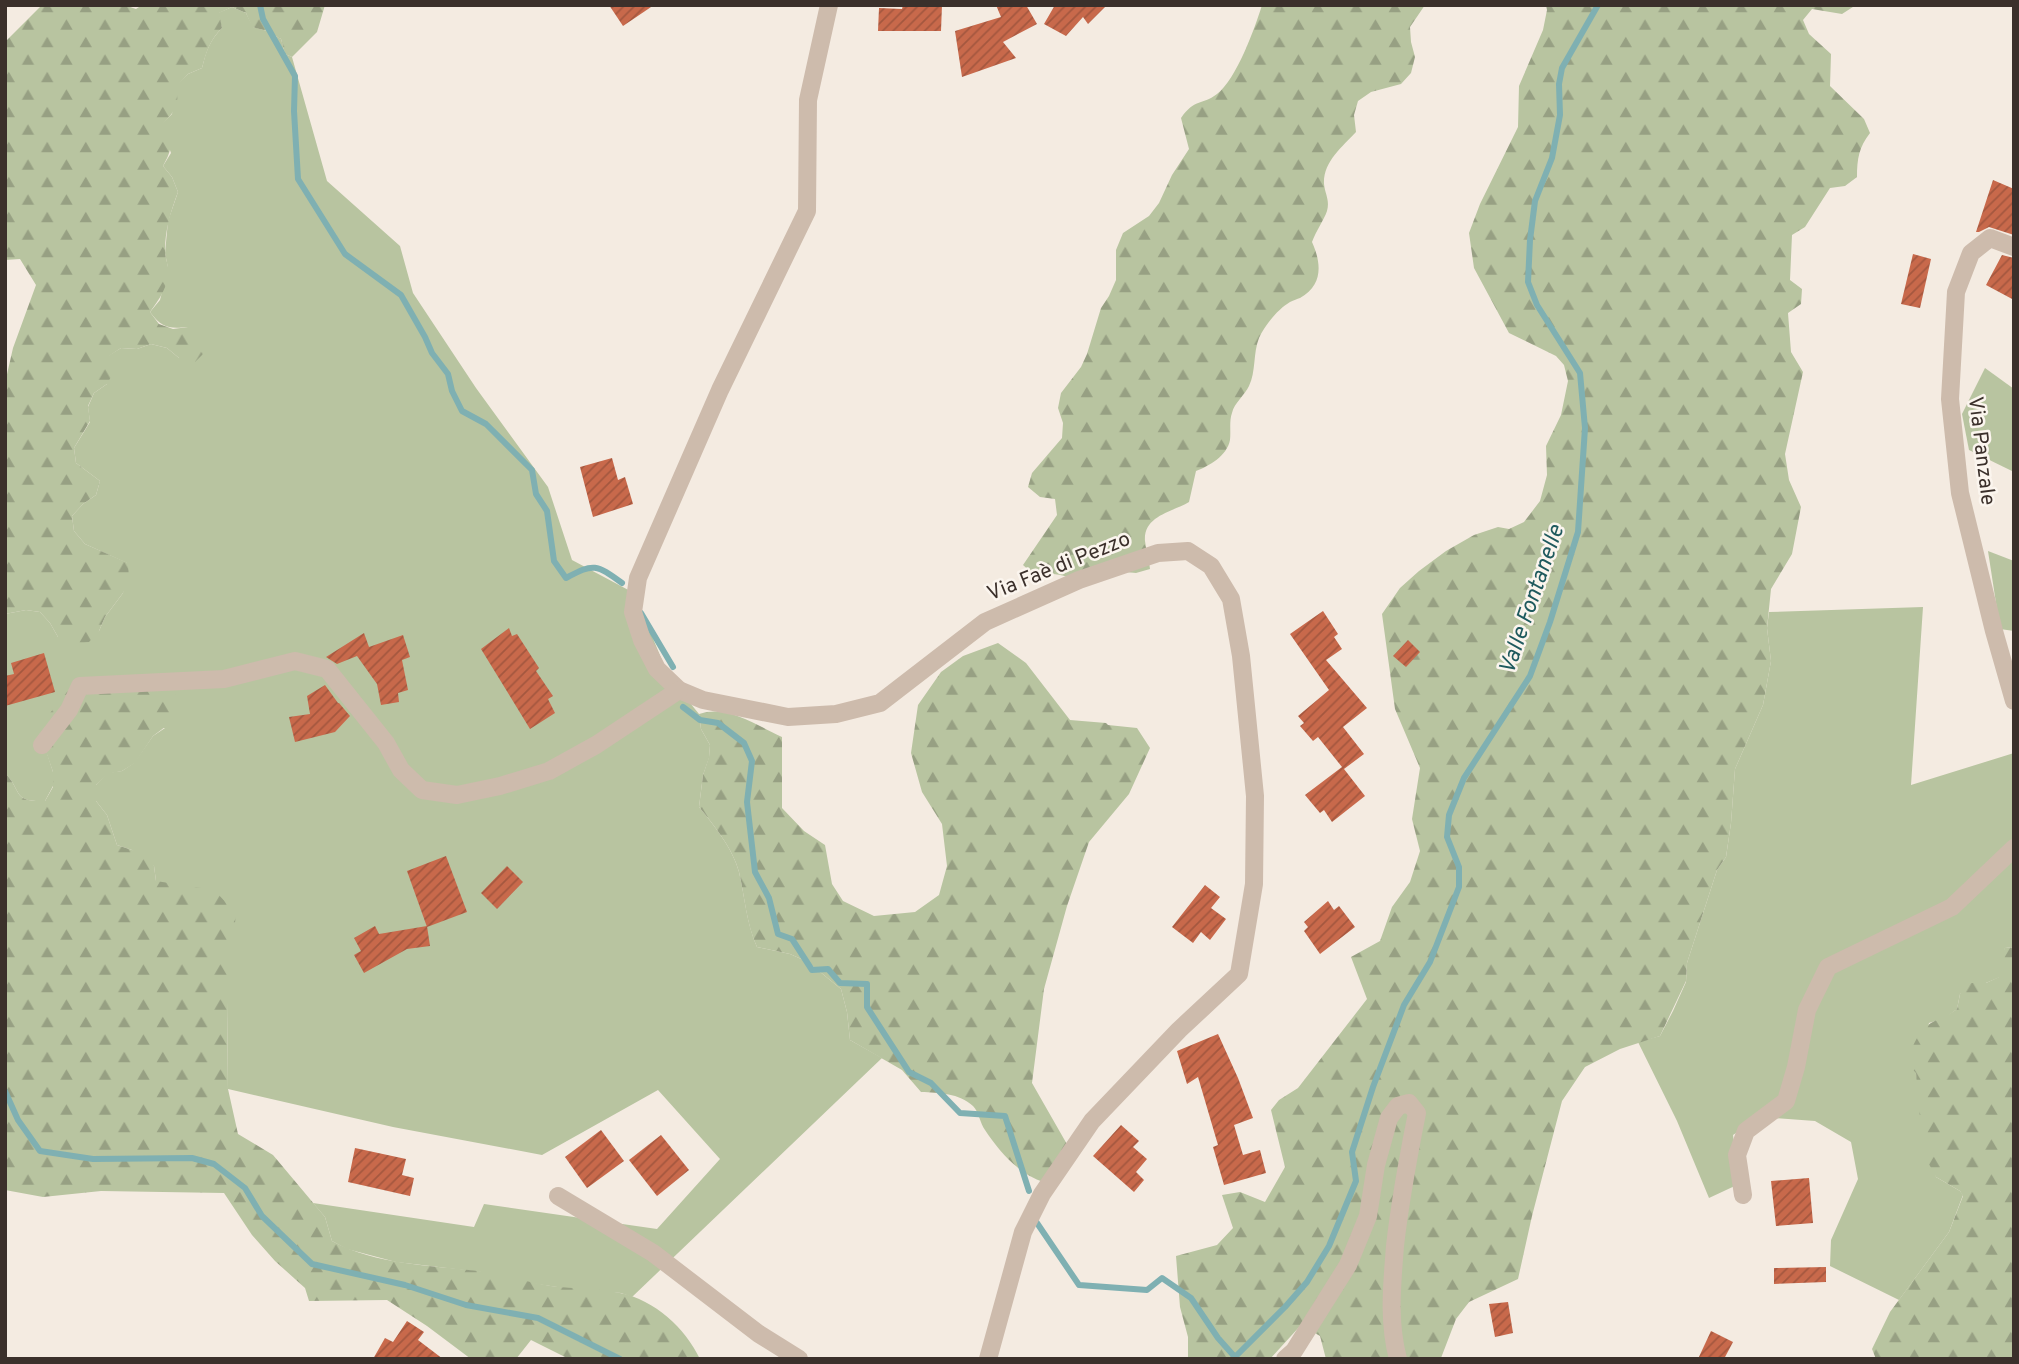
<svg xmlns="http://www.w3.org/2000/svg" width="2019" height="1364" font-family="Overpass,sans-serif">
<style>
.grass{fill:#b8c4a0}
.forest{fill:url(#forest-firs)}
.lines{fill:none;stroke-linecap:round;stroke-linejoin:round}
.stream{stroke:#7fb0b2;stroke-width:6}
.building{fill:url(#building-hatch)}
.street{stroke:#cdbbac;stroke-width:18}
.labels{text-anchor:middle;dominant-baseline:central;stroke-width:5;stroke-linejoin:round;paint-order:stroke}
.street-label{font-size:21px;fill:#3b302b;stroke:#fbf5ee}
.water-label{font-size:23px;font-style:italic;fill:#1f5a5e;stroke:#fbf5ee}
</style>
<defs>
<pattern id="forest-firs" width="22" height="20" patternUnits="userSpaceOnUse" patternTransform="scale(1.75)"><rect width="22" height="20" fill="#b8c4a0"/><path d="M5 1l3.5 6h-7zM16 11l3.5 6h-7z" fill="#97a083"/></pattern>
<pattern id="building-hatch" width="6" height="6" patternUnits="userSpaceOnUse" patternTransform="scale(1.75)"><rect width="6" height="6" fill="#c8694b"/><path d="M-1 1l2-2M0 6l6-6M5 7l2-2" fill="none" stroke="#a4573f"/></pattern>
</defs>
<rect width="100%" height="100%" fill="#f4ebe1"/>
<!-- grass -->
<g class="grass">
<path d="M 232,7 L 246,13 L 253,27 L 267,31 L 281,39 L 285,54 L 292,57 L 327,181 L 400,246 L 413,293 L 476,388 L 548,487 L 572,560 L 634,593 L 669,677 L 699,714 L 701,729 L 710,745 L 709,758 L 703,775 L 699,807 C 714,825 733,849 739,872 C 745,897 746,922 757,947 L 790,954 L 808,962 L 841,989 L 847,1012 L 850,1040 L 882,1058 L 632,1297 L 621,1293 L 571,1289 L 523,1282 L 481,1272 L 396,1262 L 347,1249 L 332,1241 L 325,1217 L 313,1203 L 474,1227 L 484,1204 L 657,1229 L 720,1159 L 658,1090 L 542,1155 L 393,1127 L 228,1089 L 227,1002 L 156,881 L 154,866 L 132,850 L 117,845 L 107,815 L 96,801 L 96,785 L 107,773 L 122,771 L 134,763 L 153,736 L 165,728 L 39,728 L 53,772 L 53,786 L 45,801 C 11,802 23,791 5,773 L 5,614 L 26,610 L 40,612 L 50,623 L 58,637 L 99,631 L 105,617 L 123,593 L 127,563 L 85,544 L 74,531 L 72,516 L 83,504 L 96,495 L 100,481 L 76,463 L 74,448 L 90,422 L 88,407 L 94,393 L 107,384 L 108,356 L 121,348 L 137,349 L 151,344 L 167,348 L 179,358 L 188,327 C 169,329 162,328 150,312 L 160,300 L 168,268 L 165,253 L 168,221 L 178,192 L 172,177 L 163,166 L 171,153 L 161,125 L 172,114 L 176,86 L 188,74 L 202,68 C 206,51 210,40 222,28 L 218,13 Z"/>
<polygon points="1985,368 2014,389 2014,472 1969,450 1962,414"/>
<polygon points="1988,551 2014,561 2014,631 2000,629"/>
<polygon points="1923,607 1911,785 2014,753 2014,947 2005,948 2000,977 1960,994 1957,1009 1945,1018 1929,1023 1916,1073 1936,1177 1960,1191 1963,1195 1949,1232 1899,1300 1830,1266 1831,1240 1858,1179 1851,1142 1815,1121 1760,1117 1733,1135 1739,1184 1709,1198 1677,1121 1638,1042 1660,1036 1673,1011 1686,982 1687,963 1717,870 1726,857 1731,823 1735,769 1763,705 1771,661 1767,628 1769,612"/>
</g>
<!-- forest -->
<g class="forest">
<path d="M 42,5 L 124,5 L 136,9 L 142,5 L 325,5 L 317,32 L 292,57 L 285,54 L 281,39 L 267,31 L 252,27 L 246,13 L 232,7 L 219,13 L 222,28 C 210,40 206,52 202,68 L 188,74 L 177,86 C 179,106 175,111 162,125 C 173,142 173,148 163,166 L 172,177 L 178,192 C 171,211 165,229 165,251 C 165,256 167,261 168,267 C 170,284 160,298 150,312 L 159,324 L 173,329 L 188,327 L 203,334 L 207,350 L 195,362 L 179,358 L 167,348 L 151,344 L 137,349 L 121,348 L 109,356 L 115,370 L 107,384 L 94,393 L 88,406 L 90,421 L 74,448 L 76,463 L 100,481 L 96,495 L 83,504 L 72,516 L 74,531 L 85,544 L 128,563 L 129,579 L 123,593 L 105,617 L 99,631 L 89,642 L 73,645 L 58,637 L 50,623 L 40,612 L 26,610 L 5,614 L 5,383 L 13,348 L 36,285 L 20,259 L 5,260 L 5,42 Z"/>
<path d="M 1262,5 L 1425,5 L 1410,27 L 1411,42 L 1415,57 L 1411,73 L 1401,84 L 1371,92 L 1358,101 L 1354,115 L 1356,132 C 1342,147 1323,162 1324,184 C 1325,194 1330,200 1327,211 C 1324,220 1316,231 1312,242 C 1321,262 1324,285 1300,298 C 1297,299 1294,300 1290,302 C 1278,309 1265,325 1259,338 C 1253,353 1256,372 1249,386 C 1245,395 1234,403 1232,413 C 1229,421 1231,431 1230,440 C 1227,456 1209,466 1196,471 L 1189,502 C 1172,512 1143,516 1145,541 C 1146,550 1149,559 1150,569 L 1136,573 L 1105,570 L 1078,581 C 1062,574 1051,572 1034,575 L 1023,565 L 1057,515 L 1055,499 L 1040,497 L 1028,487 L 1032,473 L 1062,438 L 1063,423 L 1058,408 L 1061,393 L 1081,367 L 1087,354 L 1101,308 L 1109,296 L 1116,280 L 1116,250 L 1123,233 L 1149,216 L 1159,203 L 1172,175 L 1189,149 L 1181,118 C 1195,98 1201,106 1217,94 C 1236,80 1255,28 1262,5 Z"/>
<path d="M 1546,5 L 1856,5 L 1842,14 L 1812,9 L 1803,20 L 1809,34 L 1831,54 L 1830,86 L 1864,119 L 1870,133 C 1859,147 1857,159 1857,177 L 1845,186 L 1830,188 L 1805,227 L 1792,235 L 1790,280 L 1802,289 L 1801,304 L 1788,313 L 1791,352 L 1803,372 L 1785,454 L 1789,480 L 1801,507 L 1792,554 L 1771,589 L 1767,628 L 1771,661 L 1763,705 L 1735,769 L 1731,823 L 1726,857 L 1717,870 L 1687,963 L 1686,981 L 1660,1036 L 1620,1049 L 1585,1067 L 1562,1101 L 1532,1216 L 1518,1279 L 1469,1302 L 1456,1319 L 1441,1358 L 1326,1359 L 1320,1336 L 1301,1325 L 1270,1359 L 1188,1359 L 1188,1337 L 1180,1307 L 1176,1256 L 1217,1245 L 1233,1228 L 1222,1195 L 1240,1192 L 1265,1202 L 1285,1167 L 1271,1110 L 1279,1100 L 1298,1088 L 1367,999 L 1351,957 L 1380,941 L 1392,907 L 1410,882 L 1420,851 L 1412,819 L 1420,768 L 1395,709 L 1382,614 L 1400,588 L 1419,571 L 1446,551 L 1474,535 L 1498,527 L 1509,529 L 1524,522 L 1540,501 L 1547,475 L 1546,446 L 1561,415 L 1568,381 L 1564,365 L 1556,356 L 1509,333 L 1474,268 L 1469,233 L 1480,204 L 1518,127 L 1519,86 L 1543,30 L 1547,10 Z"/>
<path d="M 998,643 L 1026,663 L 1070,720 L 1106,723 L 1108,725 L 1137,728 L 1150,748 L 1129,794 L 1089,842 L 1067,906 L 1044,989 L 1032,1083 L 1068,1146 L 1051,1184 C 1022,1178 1001,1154 985,1130 C 980,1123 979,1112 973,1106 C 959,1093 939,1093 921,1092 L 902,1070 L 850,1040 L 847,1012 L 841,989 L 808,962 L 790,954 L 757,947 C 746,923 745,897 739,872 C 733,849 714,825 699,807 L 703,775 L 709,757 L 710,745 L 701,729 L 699,714 C 727,704 756,725 782,737 L 782,808 L 804,831 L 825,845 L 832,884 L 843,901 L 874,916 L 915,912 L 939,895 L 947,866 L 942,824 L 922,792 L 911,753 L 918,705 L 941,672 L 963,656 Z"/>
<path d="M 80,683 L 172,687 L 178,701 L 175,715 L 165,727 L 153,736 L 135,763 L 122,771 L 107,774 L 96,785 L 96,801 L 107,815 L 117,845 L 132,850 L 148,852 L 154,866 L 156,881 L 214,890 L 236,913 L 227,1002 L 228,1089 L 238,1134 L 273,1155 L 325,1217 L 332,1241 C 377,1265 429,1265 478,1271 C 502,1274 526,1282 551,1286 C 574,1289 598,1288 620,1293 C 655,1300 685,1328 700,1359 L 569,1359 L 531,1340 L 516,1359 L 471,1359 L 427,1326 L 387,1300 L 309,1301 L 305,1288 L 275,1261 L 252,1235 L 224,1193 L 101,1191 L 43,1197 L 5,1190 L 5,773 C 23,791 11,802 45,801 L 53,787 L 53,772 L 38,728 L 67,692 Z"/>
<path d="M 2014,947 L 2014,1359 L 1876,1359 L 1872,1349 L 1890,1312 L 1949,1232 L 1963,1196 L 1960,1191 L 1936,1177 L 1923,1153 L 1916,1073 L 1906,1062 C 1912,1049 1918,1030 1931,1023 C 1940,1018 1948,1016 1957,1009 L 1960,994 L 1971,983 L 1986,983 L 1999,977 L 1998,962 L 2005,948 Z"/>
</g>
<g class="lines">
<!-- stream -->
<g class="stream">
<path d="M 260,5 L 263,19 L 295,76 L 294,111 L 298,179 L 345,254 L 401,295 L 425,337 L 432,353 L 448,374 L 452,391 L 462,411 L 486,424 L 532,470 L 536,494 L 547,511 L 554,561 L 566,578 C 594,563 596,564 622,583"/>
<polyline points="641,613 673,667"/>
<polyline points="683,707 700,720 718,723 744,743 752,761 747,802 755,872 769,898 778,934 792,939 812,970 828,969 840,983 867,984 867,1007 909,1072 931,1083 960,1113 1005,1116 1029,1191"/>
<polyline points="5,1091 18,1120 40,1151 93,1159 192,1158 214,1164 245,1188 262,1216 312,1264 405,1285 466,1305 538,1318 620,1359"/>
<polyline points="1037,1223 1079,1285 1147,1290 1162,1278 1191,1298 1218,1338 1234,1356"/>
<polyline points="1233,1359 1285,1307 1307,1282 1329,1246 1356,1181 1352,1152 1373,1087 1404,1005 1430,962 1459,887 1459,867 1447,837 1449,815 1464,778 1530,676 1550,622 1578,532 1585,428 1580,373 1537,305 1528,282 1530,240 1535,201 1552,158 1560,115 1559,84 1562,68 1598,5"/>
</g>
</g>
<!-- building -->
<g class="building">
<polygon points="609,5 654,5 623,26"/>
<polygon points="903,5 942,5 941,31 878,31 879,8 902,9"/>
<polygon points="996,5 1026,5 1037,24 1003,42 1016,58 962,77 955,31 1001,17"/>
<polygon points="1055,5 1107,5 1088,24 1083,17 1066,36 1044,24"/>
<polygon points="1993,180 2014,189 2014,235 1989,227 1979,232 1976,232"/>
<polygon points="1913,254 1931,259 1920,308 1901,304"/>
<polygon points="2002,255 2014,258 2014,300 1986,285"/>
<polygon points="612,458 618,480 625,477 633,504 593,517 580,467"/>
<polygon points="1323,611 1338,634 1334,637 1342,649 1326,660 1367,708 1343,727 1364,754 1344,769 1365,796 1332,822 1324,810 1320,813 1305,795 1342,767 1318,737 1313,741 1300,726 1304,723 1298,716 1329,690 1290,634"/>
<polygon points="509,628 512,636 517,634 539,668 536,671 553,696 548,699 555,713 530,729 481,649"/>
<polygon points="364,633 369,647 403,635 410,657 402,660 408,690 398,693 399,702 381,705 377,684 357,656 337,664 326,657"/>
<polygon points="1408,640 1420,652 1406,667 1393,656"/>
<polygon points="44,653 55,692 5,706 5,676 14,674 11,663"/>
<polygon points="325,685 338,703 339,703 350,716 335,732 295,742 289,717 310,714 307,696"/>
<polygon points="446,856 467,912 427,927 407,871"/>
<polygon points="507,866 523,882 497,909 481,893"/>
<polygon points="1205,885 1220,897 1211,908 1226,919 1210,940 1201,932 1193,943 1172,927"/>
<polygon points="1328,901 1334,910 1339,906 1355,927 1320,954 1304,931 1308,927 1304,922"/>
<polygon points="375,926 379,934 427,926 430,946 407,949 364,973 354,955 361,951 354,938"/>
<polygon points="1218,1034 1238,1078 1253,1118 1234,1125 1243,1155 1260,1150 1266,1173 1224,1185 1213,1147 1218,1145 1198,1077 1187,1084 1177,1051"/>
<polygon points="1121,1125 1139,1141 1133,1147 1147,1159 1136,1172 1144,1180 1134,1192 1093,1156"/>
<polygon points="601,1130 624,1161 587,1188 565,1157"/>
<polygon points="661,1135 689,1170 657,1196 629,1160"/>
<polygon points="355,1148 406,1159 402,1175 414,1178 410,1196 348,1182"/>
<polygon points="1809,1178 1813,1223 1776,1226 1771,1181"/>
<polygon points="1826,1267 1826,1282 1774,1284 1774,1268"/>
<polygon points="1508,1302 1513,1333 1495,1337 1489,1304"/>
<polygon points="407,1321 424,1332 418,1340 443,1359 373,1359 385,1338 393,1342"/>
<polygon points="1711,1331 1733,1342 1724,1359 1698,1359"/>
</g>
<g class="lines">
<!-- street -->
<g class="street">
<polyline points="829,5 808,100 807,211 720,390 638,578 633,612 642,640 657,669 679,690 703,700 788,717 836,714 880,703 985,622 1079,580 1158,553 1188,551 1211,566 1231,599 1241,656 1255,796 1254,884 1239,974 1179,1030 1092,1121 1042,1194 1023,1232 988,1359"/>
<polyline points="2014,247 1990,238 1971,253 1956,292 1950,399 1960,493 1994,631 2014,701"/>
<polyline points="42,745 69,710 80,686 224,679 295,661 327,669 386,743 401,770 422,790 457,795 500,786 549,771 596,745 679,690"/>
<polyline points="1743,1195 1737,1155 1746,1131 1786,1101 1796,1067 1807,1010 1828,967 1952,907 2014,848"/>
<polyline points="558,1196 653,1253 759,1334 799,1359"/>
<path d="M 1285,1359 L 1294,1351 L 1348,1265 L 1368,1216 L 1376,1165 L 1389,1118 L 1398,1106 L 1409,1103 L 1417,1113 C 1408,1158 1400,1201 1395,1246 C 1392,1285 1388,1321 1398,1359"/>
</g>
</g>
<g class="labels">
<!-- street labels -->
<g class="street-label">
<text transform="translate(1981 451) rotate(83)">Via Panzale</text>
<text transform="translate(1059 567) rotate(-22)">Via Faè di Pezzo</text>
</g>
<!-- water labels -->
<g class="water-label">
<text transform="translate(1533 600) rotate(-71)">Valle Fontanelle</text>
</g>
</g>
<!-- border -->
<rect width="2019" height="1364" fill="none" stroke="#3b302b" stroke-width="14"/>
</svg>
